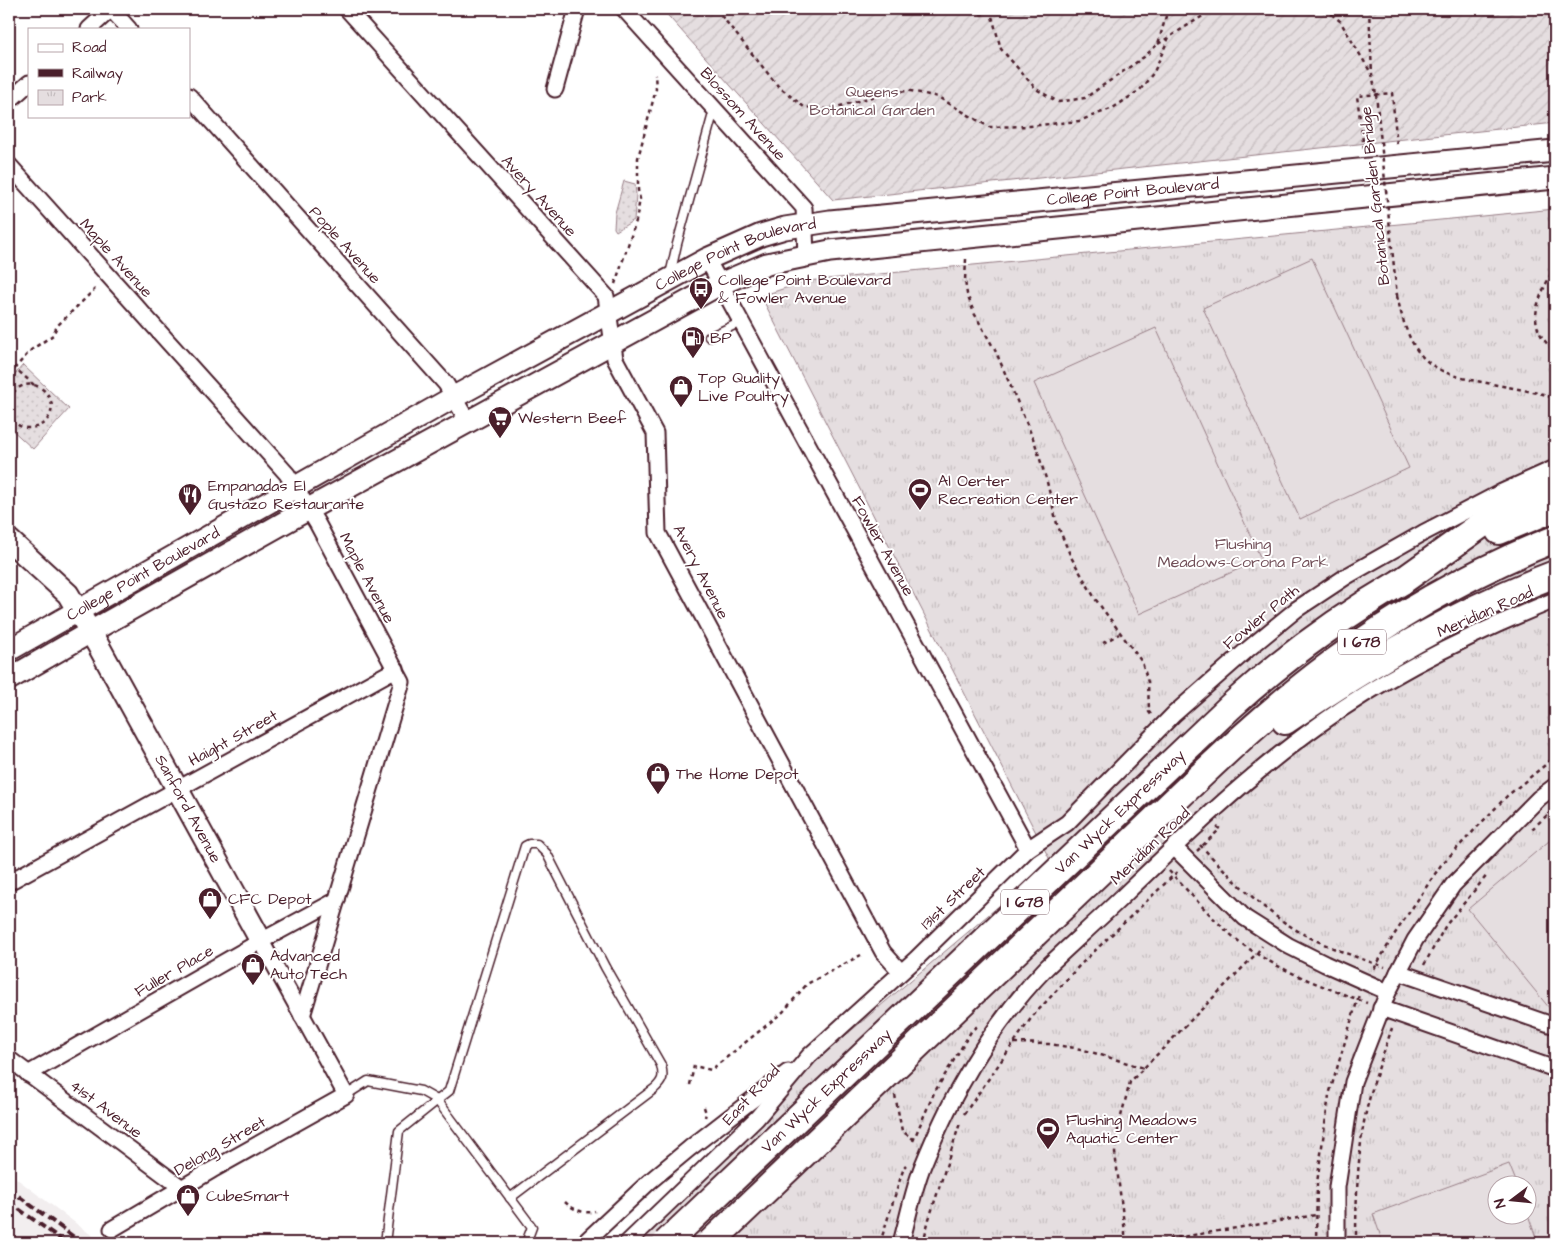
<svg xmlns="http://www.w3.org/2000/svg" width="1564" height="1252" font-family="'Architects Daughter',sans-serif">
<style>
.built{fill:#f2eeef}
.grass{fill:url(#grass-dots);stroke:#987e86}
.park{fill:url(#park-tufts);stroke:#987e86;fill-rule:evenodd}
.garden{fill:url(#garden-furrows);stroke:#987e86}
.pitch{fill:#e5dee0;stroke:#987e86}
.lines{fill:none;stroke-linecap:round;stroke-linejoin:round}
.stream{stroke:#91787e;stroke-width:4.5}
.lane-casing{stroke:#4a1f2b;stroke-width:11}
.street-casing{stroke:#4a1f2b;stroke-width:19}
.secondary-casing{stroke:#4a1f2b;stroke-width:25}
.highway-casing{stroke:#4a1f2b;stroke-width:30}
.path{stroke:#4a1f2b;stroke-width:2.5;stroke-dasharray:4 4;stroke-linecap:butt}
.lane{stroke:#fff;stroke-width:8}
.street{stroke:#fff;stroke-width:15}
.secondary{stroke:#fff;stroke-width:21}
.highway{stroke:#fff;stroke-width:26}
.rail{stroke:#4a1f2b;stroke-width:4;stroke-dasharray:8 4;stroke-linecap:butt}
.highway-bridge-casing{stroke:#4a1f2b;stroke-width:30;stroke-linecap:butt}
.path-bridge{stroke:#4a1f2b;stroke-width:2.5;stroke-dasharray:4 4;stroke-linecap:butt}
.highway-bridge{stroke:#fff;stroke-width:26}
.labels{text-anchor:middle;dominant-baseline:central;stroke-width:4;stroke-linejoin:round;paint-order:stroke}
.shield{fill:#fff;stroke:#80626b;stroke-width:1}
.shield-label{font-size:15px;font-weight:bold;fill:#4a1f2b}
.park-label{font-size:16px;fill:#714f58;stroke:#fff}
.street-label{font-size:16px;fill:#4a1f2b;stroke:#fff}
.poi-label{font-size:16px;fill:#4a1f2b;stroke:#fff;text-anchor:start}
</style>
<defs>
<pattern id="grass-dots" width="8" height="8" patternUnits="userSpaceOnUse" patternTransform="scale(1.25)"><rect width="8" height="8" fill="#e5dee0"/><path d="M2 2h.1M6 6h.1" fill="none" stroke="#c6bec0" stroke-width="1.8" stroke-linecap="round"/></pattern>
<pattern id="park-tufts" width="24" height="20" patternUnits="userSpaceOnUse" patternTransform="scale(1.25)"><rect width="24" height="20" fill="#e5dee0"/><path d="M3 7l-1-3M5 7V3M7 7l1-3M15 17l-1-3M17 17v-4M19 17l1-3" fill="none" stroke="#c6bec0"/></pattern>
<pattern id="garden-furrows" width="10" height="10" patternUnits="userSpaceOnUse" patternTransform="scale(1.25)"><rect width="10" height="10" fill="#e5dee0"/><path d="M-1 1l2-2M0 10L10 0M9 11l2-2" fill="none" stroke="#c6bec0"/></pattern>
</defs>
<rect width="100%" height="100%" fill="#fff"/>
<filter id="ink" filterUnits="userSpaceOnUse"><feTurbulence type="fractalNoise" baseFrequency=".02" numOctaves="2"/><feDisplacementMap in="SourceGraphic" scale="10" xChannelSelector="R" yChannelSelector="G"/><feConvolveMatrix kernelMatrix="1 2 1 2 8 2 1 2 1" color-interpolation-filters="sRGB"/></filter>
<g filter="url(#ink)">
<!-- built -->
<polygon class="built" points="9,1173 102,1243 14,1243 9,1239"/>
<!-- grass -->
<g class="grass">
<polygon points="624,181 635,184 636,195 634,220 616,231 614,228 615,213"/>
<polygon points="23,365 69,409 33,449 9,427 9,381"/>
</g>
<!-- park -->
<path class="park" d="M 1555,209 L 1555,1243 L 635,1243 L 720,1164 L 821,1056 L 1051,862 L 761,296 L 807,281 ZM 1496,1184 L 1526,1184 L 1526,1214 L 1496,1214 Z"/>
<!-- garden -->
<polygon class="garden" points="662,9 1555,9 1555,123 833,200"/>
<!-- pitch -->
<g class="pitch">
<polygon points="1312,258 1409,468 1300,519 1203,308"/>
<polygon points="1156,328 1261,559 1139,614 1034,383"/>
<polygon points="1555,836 1555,1015 1468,909"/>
<polygon points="1509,1164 1517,1184 1496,1184 1496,1214 1526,1214 1527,1212 1538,1243 1383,1243 1373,1214"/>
</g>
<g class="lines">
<!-- stream -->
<polyline class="stream" points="980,9 982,14"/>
<!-- lane casing -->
<g class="lane-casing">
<g id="lane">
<polyline points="670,275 677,244 714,110"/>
<polyline points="709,337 741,322"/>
<polyline points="346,1095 368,1081 421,1091 437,1100 532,1227 526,1243"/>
<path d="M 385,1243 L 399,1131 L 449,1091 L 525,846 L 529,844 L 537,844 L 547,854 L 605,967 L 661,1065 C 664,1077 663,1081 654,1089 L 510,1198"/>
</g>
</g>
<!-- street casing -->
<g class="street-casing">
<g id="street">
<polyline points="111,9 129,29"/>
<polyline points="347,9 606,296 615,359 655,433 658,533 883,952 900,971"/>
<polyline points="624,9 804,208 806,255"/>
<polyline points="89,29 111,9"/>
<polyline points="555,89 577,9"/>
<polyline points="189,96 446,384 468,422"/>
<polyline points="9,101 29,83"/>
<polyline points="9,165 287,474 317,523 402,682 302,1016"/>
<polyline points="707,259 1028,849"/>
<polyline points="1174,847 1245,918 1289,946 1325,964 1388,992"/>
<polyline points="9,882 396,669"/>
<polyline points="1398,972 1555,1026"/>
<polyline points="1381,1008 1555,1069"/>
<polyline points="9,1059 182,1188"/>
<polyline points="28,1074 261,941 337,900"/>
<polyline points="112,1229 212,1170 346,1095 261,941"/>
<polyline points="584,1243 649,1182 690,1148 788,1072"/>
<polyline points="627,1243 757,1118 809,1056 916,959 1028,849 1067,823 1174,714 1247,650 1297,609 1347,576 1423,533 1502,492 1555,468"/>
<path d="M 901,1243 C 908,1218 913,1190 923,1165 C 934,1138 947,1109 962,1083 C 984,1043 1014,1001 1046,968 C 1070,945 1095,923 1119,900 C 1183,838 1247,776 1320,724 C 1392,672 1473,633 1555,600"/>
<polyline points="1337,1243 1337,1187 1353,1082 1388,992 1415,940 1453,885 1539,798 1555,786"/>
</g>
</g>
<!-- secondary casing -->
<g class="secondary-casing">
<g id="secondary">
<path id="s1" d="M 9,540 L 68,594 L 98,645 L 261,941"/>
<path id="s2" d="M 9,650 L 454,397 L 707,259 L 761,235 L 785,228 L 830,221 L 1555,151"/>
<polyline points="9,679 106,623 294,517 720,284 767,264 830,251 1555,178"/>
</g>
</g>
<!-- highway casing -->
<g class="highway-casing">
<g id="highway">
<polyline points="1499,531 1555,508"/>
<polyline points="1401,582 1488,520 1555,484"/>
<path d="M 1285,721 C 1370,663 1458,611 1555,574"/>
<path d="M 1193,783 C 1237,741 1282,700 1331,664 C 1400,613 1476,570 1555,539"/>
</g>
</g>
<!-- path -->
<g class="path">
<polyline points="716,9 778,86 804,107 829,109 891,92 911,91 938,97 989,127 1030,126 1079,121 1113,108 1140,90 1154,72 1169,37"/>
<polyline points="990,9 1001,49 1036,89 1058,102 1085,98 1144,57 1158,44 1168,9"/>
<polyline points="1325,9 1340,21 1371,73"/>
<polyline points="1369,9 1372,74 1376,94"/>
<polyline points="1158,44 1206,14 1220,9"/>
<polyline points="1364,149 1357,96 1392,93 1397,146"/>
<polyline points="966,259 965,281 967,294 974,313 996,352 1035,443 1047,482 1057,524 1071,557 1096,600 1142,662 1148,682 1149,712 1152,716"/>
<path d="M 1555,266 C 1539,298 1522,324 1555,351"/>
<polyline points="615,284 636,221 640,199 638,190 638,158 656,89 655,74"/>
<path d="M 1397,296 C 1401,313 1405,331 1415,347 C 1433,376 1467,379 1497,385 C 1513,388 1528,391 1543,394 L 1555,399"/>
<polyline points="34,385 15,368 31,350 53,335 57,326 95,289"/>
<path d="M 9,400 C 25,365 67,397 46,421 C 42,425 36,428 29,428 C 19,428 13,422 9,413"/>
<polyline points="1103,643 1119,634"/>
<polyline points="1532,829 1555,808"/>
<path d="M 1200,845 C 1234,880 1269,918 1313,939 C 1336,950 1361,959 1385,967"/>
<polyline points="1197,851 1220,829 1217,827"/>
<path d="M 1169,871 C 1189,892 1209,915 1230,934 C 1267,967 1322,986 1367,1003"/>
<polyline points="1424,965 1446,925 1488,874"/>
<polyline points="1374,969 1394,935 1441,865 1507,796 1555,757"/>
<polyline points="1014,1043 1049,1044 1081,1049 1144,1068"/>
<polyline points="690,1085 694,1066 711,1070 783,1012 807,984 861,955"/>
<polyline points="895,1095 902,1131 916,1141"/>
<polyline points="704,1107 706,1113 705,1117"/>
<polyline points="964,1114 1032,1017 1080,965 1178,871"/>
<polyline points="913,1141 934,1093 972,1030 979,1025"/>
<path d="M 565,1202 C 572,1209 585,1215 595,1211"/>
<polyline points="880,1243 904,1167 906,1165"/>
<polyline points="923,1243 929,1219 960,1123"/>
<polyline points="1125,1243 1125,1232 1115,1153 1119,1124 1130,1082 1257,953 1262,946"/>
<polyline points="1145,1243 1316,1215"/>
<polyline points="1316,1243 1317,1183 1329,1095 1359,995"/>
<path d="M 1356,1243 C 1356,1207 1357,1171 1362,1135 C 1366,1101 1381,1061 1392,1028"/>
</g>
<!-- lane -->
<use href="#lane" class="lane"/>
<!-- street -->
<use href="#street" class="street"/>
<!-- secondary -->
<use href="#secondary" class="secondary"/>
<!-- highway -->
<use href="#highway" class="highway"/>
<!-- rail -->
<g class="rail">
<polyline points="9,1189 82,1243"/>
<polyline points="9,1202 66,1243"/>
</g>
<!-- highway-bridge casing -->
<g class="highway-bridge-casing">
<g id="highway-bridge">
<path id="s3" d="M 666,1243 L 1230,707 C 1283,659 1339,618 1401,582"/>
<polyline points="710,1243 1193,783"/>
</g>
</g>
<!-- path-bridge -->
<polyline class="path-bridge" points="1376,94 1397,296"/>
<!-- highway-bridge -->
<use href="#highway-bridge" class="highway-bridge"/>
</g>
</g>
<!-- icons -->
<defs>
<g id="bus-pin" transform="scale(1.25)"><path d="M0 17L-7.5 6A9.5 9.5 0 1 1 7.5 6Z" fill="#4a1f2b" stroke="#fff"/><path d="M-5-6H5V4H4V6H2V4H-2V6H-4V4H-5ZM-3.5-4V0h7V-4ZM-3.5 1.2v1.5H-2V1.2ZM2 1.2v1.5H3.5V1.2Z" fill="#fff"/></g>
<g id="fuel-pin" transform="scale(1.25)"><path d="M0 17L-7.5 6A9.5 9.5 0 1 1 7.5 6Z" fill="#4a1f2b" stroke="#fff"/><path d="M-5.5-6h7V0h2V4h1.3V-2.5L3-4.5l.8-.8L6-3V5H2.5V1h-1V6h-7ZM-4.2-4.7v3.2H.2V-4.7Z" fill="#fff"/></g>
<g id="shop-pin" transform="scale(1.25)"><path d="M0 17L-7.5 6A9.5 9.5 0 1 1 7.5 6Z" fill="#4a1f2b" stroke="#fff"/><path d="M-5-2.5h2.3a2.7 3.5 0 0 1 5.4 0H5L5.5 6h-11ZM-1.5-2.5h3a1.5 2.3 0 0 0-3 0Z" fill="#fff"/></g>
<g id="supermarket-pin" transform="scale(1.25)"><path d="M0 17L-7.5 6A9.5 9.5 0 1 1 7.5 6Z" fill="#4a1f2b" stroke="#fff"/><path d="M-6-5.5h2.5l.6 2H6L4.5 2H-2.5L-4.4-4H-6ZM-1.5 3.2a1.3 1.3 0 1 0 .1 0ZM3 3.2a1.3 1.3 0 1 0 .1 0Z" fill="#fff"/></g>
<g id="stadium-pin" transform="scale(1.25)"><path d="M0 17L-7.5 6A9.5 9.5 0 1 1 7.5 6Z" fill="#4a1f2b" stroke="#fff"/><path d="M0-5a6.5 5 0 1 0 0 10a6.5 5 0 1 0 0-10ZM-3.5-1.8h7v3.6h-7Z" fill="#fff"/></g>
<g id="restaurant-pin" transform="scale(1.25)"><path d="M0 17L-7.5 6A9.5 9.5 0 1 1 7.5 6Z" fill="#4a1f2b" stroke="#fff"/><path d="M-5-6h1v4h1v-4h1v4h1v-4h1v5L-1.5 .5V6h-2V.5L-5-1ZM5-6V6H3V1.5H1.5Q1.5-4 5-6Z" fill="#fff"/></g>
</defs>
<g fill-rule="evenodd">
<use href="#bus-pin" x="701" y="289"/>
<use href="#fuel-pin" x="693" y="338"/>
<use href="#shop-pin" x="681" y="387"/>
<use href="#supermarket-pin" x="500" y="418"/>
<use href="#stadium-pin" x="920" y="490"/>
<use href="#restaurant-pin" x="190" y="495"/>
<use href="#shop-pin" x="658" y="774"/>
<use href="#shop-pin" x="210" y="899"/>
<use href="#shop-pin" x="253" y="965"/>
<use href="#stadium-pin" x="1048" y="1129"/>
<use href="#shop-pin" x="188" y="1196"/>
</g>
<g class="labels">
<!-- shield labels -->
<g class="shield">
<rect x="1338" y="629.5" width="48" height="25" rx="4"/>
<rect x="1001" y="889.5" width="48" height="25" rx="4"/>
</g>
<g class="shield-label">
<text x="1362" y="642">I 678</text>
<text x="1025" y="902">I 678</text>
</g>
<!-- park labels -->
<g class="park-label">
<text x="872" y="92">Queens<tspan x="872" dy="18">Botanical Garden</tspan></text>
<text x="1243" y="544">Flushing<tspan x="1243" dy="18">Meadows-Corona Park</tspan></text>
</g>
<!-- street labels -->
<g class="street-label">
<text transform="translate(743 114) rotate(48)">Blossom Avenue</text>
<text stroke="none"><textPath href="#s2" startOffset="1234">College Point Boulevard</textPath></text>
<text transform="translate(539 196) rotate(48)">Avery Avenue</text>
<text transform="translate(1375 196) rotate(-96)">Botanical Garden Bridge</text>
<text transform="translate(345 245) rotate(48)">Pople Avenue</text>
<text stroke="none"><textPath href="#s2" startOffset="829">College Point Boulevard</textPath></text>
<text transform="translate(116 258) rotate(48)">Maple Avenue</text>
<text transform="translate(883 546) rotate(61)">Fowler Avenue</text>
<text transform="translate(701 572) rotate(63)">Avery Avenue</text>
<text stroke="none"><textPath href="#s2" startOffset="154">College Point Boulevard</textPath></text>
<text transform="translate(367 578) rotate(62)">Maple Avenue</text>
<text transform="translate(1485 612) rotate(-24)">Meridian Road</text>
<text transform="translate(1261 617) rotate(-39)">Fowler Path</text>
<text transform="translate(233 738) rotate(-29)">Haight Street</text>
<text stroke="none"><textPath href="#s1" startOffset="326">Sanford Avenue</textPath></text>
<text stroke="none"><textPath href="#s3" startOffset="626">Van Wyck Expressway</textPath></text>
<text transform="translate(1150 846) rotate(-44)">Meridian Road</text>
<text transform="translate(953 898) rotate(-44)">131st Street</text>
<text transform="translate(174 971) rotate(-30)">Fuller Place</text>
<text stroke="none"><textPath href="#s3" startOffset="221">Van Wyck Expressway</textPath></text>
<text transform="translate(751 1095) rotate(-47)">East Road</text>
<text transform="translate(106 1109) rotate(37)">41st Avenue</text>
<text transform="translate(220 1146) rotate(-30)">Delong Street</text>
</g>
<!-- poi labels -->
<g class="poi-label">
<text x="718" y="280">College Point Boulevard<tspan x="718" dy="18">&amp; Fowler Avenue</tspan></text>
<text x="710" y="338">BP</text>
<text x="698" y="378">Top Quality<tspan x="698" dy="18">Live Poultry</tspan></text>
<text x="518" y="418">Western Beef</text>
<text x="938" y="481">Al Oerter<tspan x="938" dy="18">Recreation Center</tspan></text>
<text x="208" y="486">Empanadas El<tspan x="208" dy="18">Gustazo Restaurante</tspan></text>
<text x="676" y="774">The Home Depot</text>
<text x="228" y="899">CFC Depot</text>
<text x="270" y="956">Advanced<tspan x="270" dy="18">Auto Tech</tspan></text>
<text x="1066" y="1120">Flushing Meadows<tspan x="1066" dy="18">Aquatic Center</tspan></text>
<text x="206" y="1196">CubeSmart</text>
</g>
</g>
<!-- margin -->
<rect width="1564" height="1252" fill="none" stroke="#fff" stroke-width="30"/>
<rect x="15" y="15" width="1534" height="1222" fill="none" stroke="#4a1f2b" stroke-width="2" filter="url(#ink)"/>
<!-- legend -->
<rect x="28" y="28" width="162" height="90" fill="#ffffff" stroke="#b7a5aa"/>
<rect x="38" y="44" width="25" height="8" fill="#ffffff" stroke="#b7a5aa"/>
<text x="72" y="52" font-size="15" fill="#4a1f2b">Road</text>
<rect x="38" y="69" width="25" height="8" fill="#4a1f2b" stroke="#b7a5aa"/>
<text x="72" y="78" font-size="15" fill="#4a1f2b">Railway</text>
<rect x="38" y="90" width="25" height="15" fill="url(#park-tufts)" stroke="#b7a5aa"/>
<text x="72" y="102" font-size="15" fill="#4a1f2b">Park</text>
<!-- north arrow -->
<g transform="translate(1512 1200) rotate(254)"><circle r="24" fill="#ffffff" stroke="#b7a5aa"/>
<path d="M0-4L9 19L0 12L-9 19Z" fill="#4a1f2b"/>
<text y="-8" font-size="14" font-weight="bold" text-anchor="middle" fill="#4a1f2b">N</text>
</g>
</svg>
